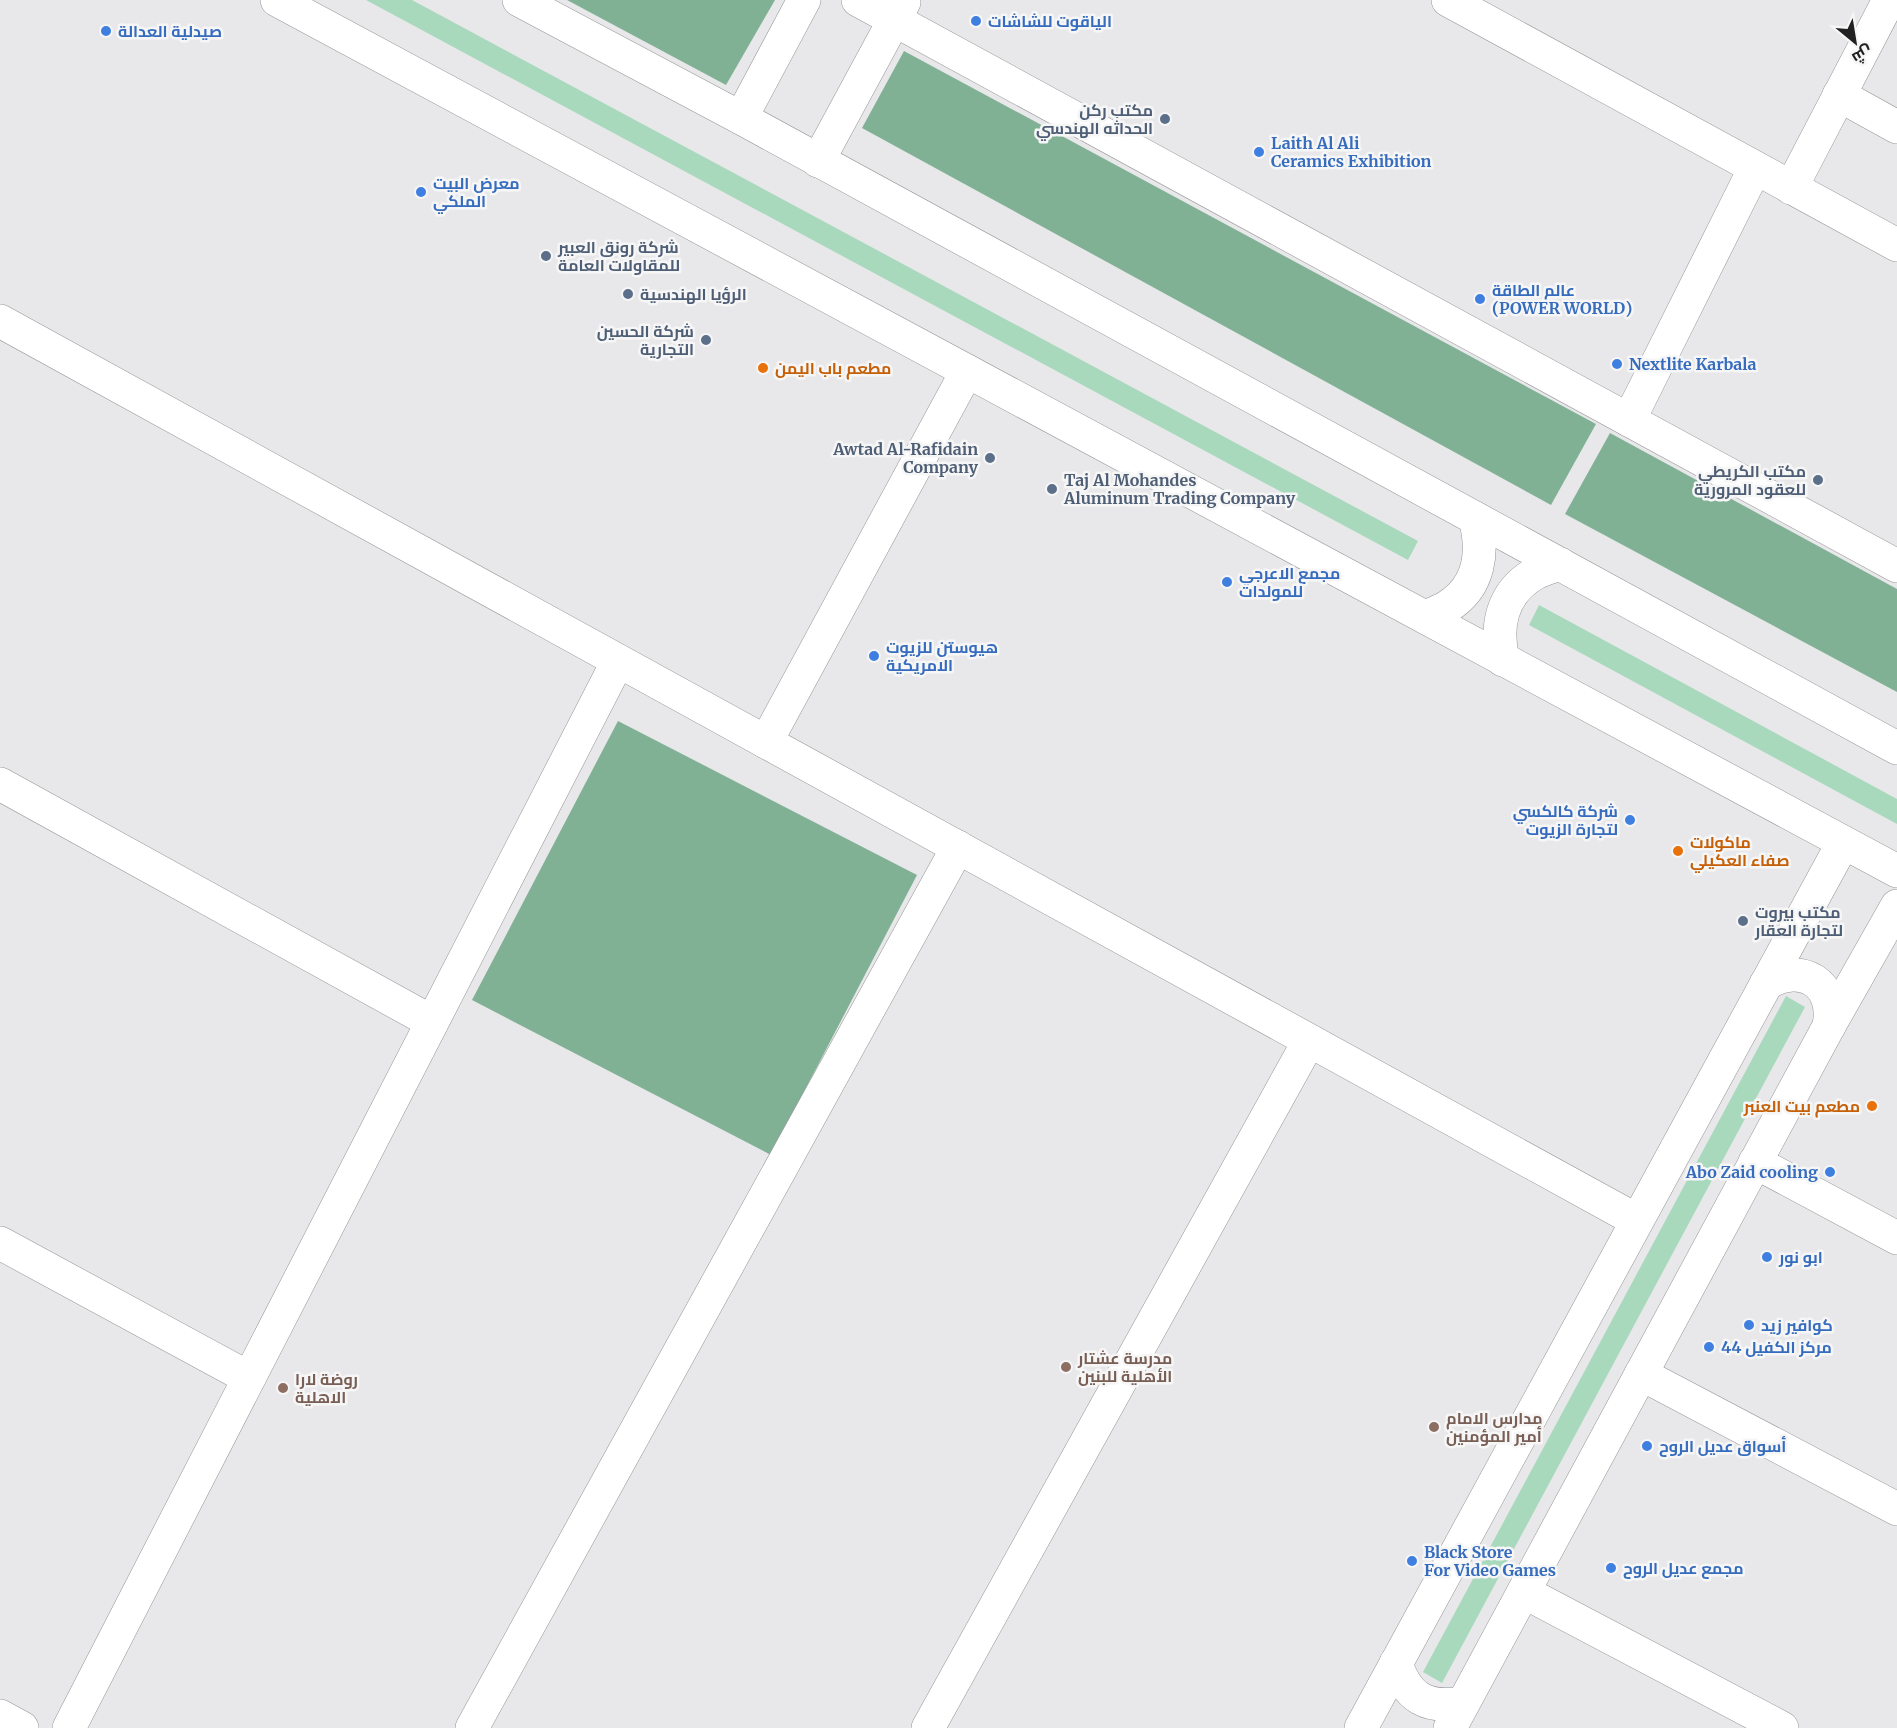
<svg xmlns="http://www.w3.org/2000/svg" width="1897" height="1728" font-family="Merriweather,Cairo,serif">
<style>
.green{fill:#a8d9bd}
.forest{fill:#80b195}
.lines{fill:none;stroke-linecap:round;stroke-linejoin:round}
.minor-casing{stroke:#969698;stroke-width:34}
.major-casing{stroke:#969698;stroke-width:34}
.minor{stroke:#fff;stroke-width:33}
.major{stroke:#fff;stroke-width:33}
.shop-dot{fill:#3f7fe0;stroke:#f6f6f7;stroke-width:2}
.service-dot{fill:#5c6f8a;stroke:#f6f6f7;stroke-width:2}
.food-dot{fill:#e8710a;stroke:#f6f6f7;stroke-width:2}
.education-dot{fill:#8d6e63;stroke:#f6f6f7;stroke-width:2}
.labels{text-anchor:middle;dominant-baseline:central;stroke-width:5;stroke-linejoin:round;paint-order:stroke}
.shop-label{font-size:16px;font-weight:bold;fill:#366cbe;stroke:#f6f6f7;text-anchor:start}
.service-label{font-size:16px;font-weight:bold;fill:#4e5e75;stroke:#f6f6f7;text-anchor:end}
.food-label{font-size:16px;font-weight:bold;fill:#c56008;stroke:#f6f6f7;text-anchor:start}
.education-label{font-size:16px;font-weight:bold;fill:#785e54;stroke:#f6f6f7;text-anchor:start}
</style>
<rect width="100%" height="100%" fill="#e8e8ea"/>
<!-- green -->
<g class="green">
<polygon points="366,0 412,0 1418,541 1408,560"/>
<polygon points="1539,605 1897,799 1897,824 1529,625"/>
<polygon points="1786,996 1805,1007 1442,1683 1423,1672"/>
</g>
<!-- forest -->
<g class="forest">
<polygon points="567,0 775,0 726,85"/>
<polygon points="904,51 1596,424 1551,505 862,128"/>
<polygon points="1610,433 1897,589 1897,692 1565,514"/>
<polygon points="618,721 917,875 771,1155 472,1000"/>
</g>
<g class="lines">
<!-- minor casing -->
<g class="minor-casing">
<g id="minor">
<polyline points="858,0 1897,566"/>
<polyline points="1448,0 1897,245"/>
<polyline points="1839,95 1897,127"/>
<polyline points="741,118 804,0"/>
<polyline points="818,161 904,2"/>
<polyline points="1791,188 1889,0"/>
<polyline points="0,321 1636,1220"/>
<polyline points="1629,420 1755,168"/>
<polyline points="766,742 967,371"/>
<polyline points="0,784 432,1022"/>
<polyline points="1755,1162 1897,1238"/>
<polyline points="0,1243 249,1378"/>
<polyline points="1641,1374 1897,1509"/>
<polyline points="1524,1592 1782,1728"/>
<polyline points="0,1716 22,1728"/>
<polyline points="69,1728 618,661"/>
<polyline points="472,1728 958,847"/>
<polyline points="928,1728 1309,1041"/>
</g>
</g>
<!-- major casing -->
<g class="major-casing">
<g id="major">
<polyline points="277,0 1897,871"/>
<polyline points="519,0 741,118 1897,748"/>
<path d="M 1425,617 C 1432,614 1440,611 1447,607 C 1480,587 1484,552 1475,518"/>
<path d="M 1503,660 C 1495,626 1502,593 1534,574 C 1541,570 1552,567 1560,564"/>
<path d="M 1766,984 C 1802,961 1837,984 1829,1026"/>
<path d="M 1396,1663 C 1407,1698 1427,1709 1463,1703"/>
<polyline points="1361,1728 1843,843"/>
<polyline points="1450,1728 1829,1026 1897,906"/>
</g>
</g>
<!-- minor -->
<use href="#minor" class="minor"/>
<!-- major -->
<use href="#major" class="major"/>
</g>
<!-- markers -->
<g class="shop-dot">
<circle cx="976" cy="21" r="6"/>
<circle cx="106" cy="31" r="6"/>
<circle cx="1259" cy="152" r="6"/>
<circle cx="421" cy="192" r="6"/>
<circle cx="1480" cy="299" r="6"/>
<circle cx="1617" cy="364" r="6"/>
<circle cx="1227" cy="582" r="6"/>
<circle cx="874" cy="656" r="6"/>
<circle cx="1630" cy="820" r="6"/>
<circle cx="1830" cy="1172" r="6"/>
<circle cx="1767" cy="1257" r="6"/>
<circle cx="1749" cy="1325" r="6"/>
<circle cx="1709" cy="1347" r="6"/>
<circle cx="1647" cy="1446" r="6"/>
<circle cx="1412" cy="1561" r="6"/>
<circle cx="1611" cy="1568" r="6"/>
</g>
<g class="service-dot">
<circle cx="1165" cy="119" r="6"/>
<circle cx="546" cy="256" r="6"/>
<circle cx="628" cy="294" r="6"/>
<circle cx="706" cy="340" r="6"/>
<circle cx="990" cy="458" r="6"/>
<circle cx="1818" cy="480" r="6"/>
<circle cx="1052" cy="489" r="6"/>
<circle cx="1743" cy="921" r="6"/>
</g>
<g class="food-dot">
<circle cx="763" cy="368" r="6"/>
<circle cx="1678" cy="851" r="6"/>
<circle cx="1872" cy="1106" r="6"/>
</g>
<g class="education-dot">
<circle cx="1066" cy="1367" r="6"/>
<circle cx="283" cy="1388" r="6"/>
<circle cx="1434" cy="1427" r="6"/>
</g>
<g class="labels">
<!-- shop labels -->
<g class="shop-label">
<text x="988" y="21">الياقوت للشاشات</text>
<text x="118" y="31">صيدلية العدالة</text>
<text x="1271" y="143">Laith Al Ali<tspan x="1271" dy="18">Ceramics Exhibition</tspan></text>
<text x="433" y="183">معرض البيت<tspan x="433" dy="18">الملكي</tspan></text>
<text x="1492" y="290">عالم الطاقة<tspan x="1492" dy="18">(POWER WORLD)</tspan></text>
<text x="1629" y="364">Nextlite Karbala</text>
<text x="1239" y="573">مجمع الاعرجي<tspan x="1239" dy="18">للمولدات</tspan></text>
<text x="886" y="647">هيوستن للزيوت<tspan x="886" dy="18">الامريكية</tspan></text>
<text x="1618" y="811" text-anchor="end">شركة كالكسي<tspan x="1618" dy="18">لتجارة الزيوت</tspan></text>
<text x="1818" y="1172" text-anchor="end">Abo Zaid cooling</text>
<text x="1779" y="1257">ابو نور</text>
<text x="1761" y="1325">كوافير زيد</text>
<text x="1721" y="1347">مركز الكفيل 44</text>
<text x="1659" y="1446">أسواق عديل الروح</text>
<text x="1424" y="1552">Black Store<tspan x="1424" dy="18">For Video Games</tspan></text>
<text x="1623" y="1568">مجمع عديل الروح</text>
</g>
<!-- service labels -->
<g class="service-label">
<text x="1153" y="110">مكتب ركن<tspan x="1153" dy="18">الحداثه الهندسي</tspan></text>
<text x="558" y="247" text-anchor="start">شركة رونق العبير<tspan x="558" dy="18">للمقاولات العامة</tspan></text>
<text x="640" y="294" text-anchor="start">الرؤيا الهندسية</text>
<text x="694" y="331">شركة الحسين<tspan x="694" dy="18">التجارية</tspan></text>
<text x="978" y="449">Awtad Al-Rafidain<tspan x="978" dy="18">Company</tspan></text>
<text x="1806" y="471">مكتب الكريطي<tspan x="1806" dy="18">للعقود المرورية</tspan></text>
<text x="1064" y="480" text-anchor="start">Taj Al Mohandes<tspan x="1064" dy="18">Aluminum Trading Company</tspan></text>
<text x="1755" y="912" text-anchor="start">مكتب بيروت<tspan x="1755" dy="18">لتجارة العقار</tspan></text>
</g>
<!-- food labels -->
<g class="food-label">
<text x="775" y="368">مطعم باب اليمن</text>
<text x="1690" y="842">ماكولات<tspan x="1690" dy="18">صفاء العكيلي</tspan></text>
<text x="1860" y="1106" text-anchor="end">مطعم بيت العنبر</text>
</g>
<!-- education labels -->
<g class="education-label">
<text x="1078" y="1358">مدرسة عشتار<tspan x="1078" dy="18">الأهلية للبنين</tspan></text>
<text x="295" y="1379">روضة لارا<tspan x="295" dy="18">الاهلية</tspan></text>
<text x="1446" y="1418">مدارس الامام<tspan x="1446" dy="18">أمير المؤمنين</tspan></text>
</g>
</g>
<!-- north arrow -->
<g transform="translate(1855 42) rotate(150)" stroke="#f6f6f7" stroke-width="4.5" paint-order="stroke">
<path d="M0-4.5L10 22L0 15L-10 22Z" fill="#212121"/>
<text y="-9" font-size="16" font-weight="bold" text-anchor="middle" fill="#212121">ش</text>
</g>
</svg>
